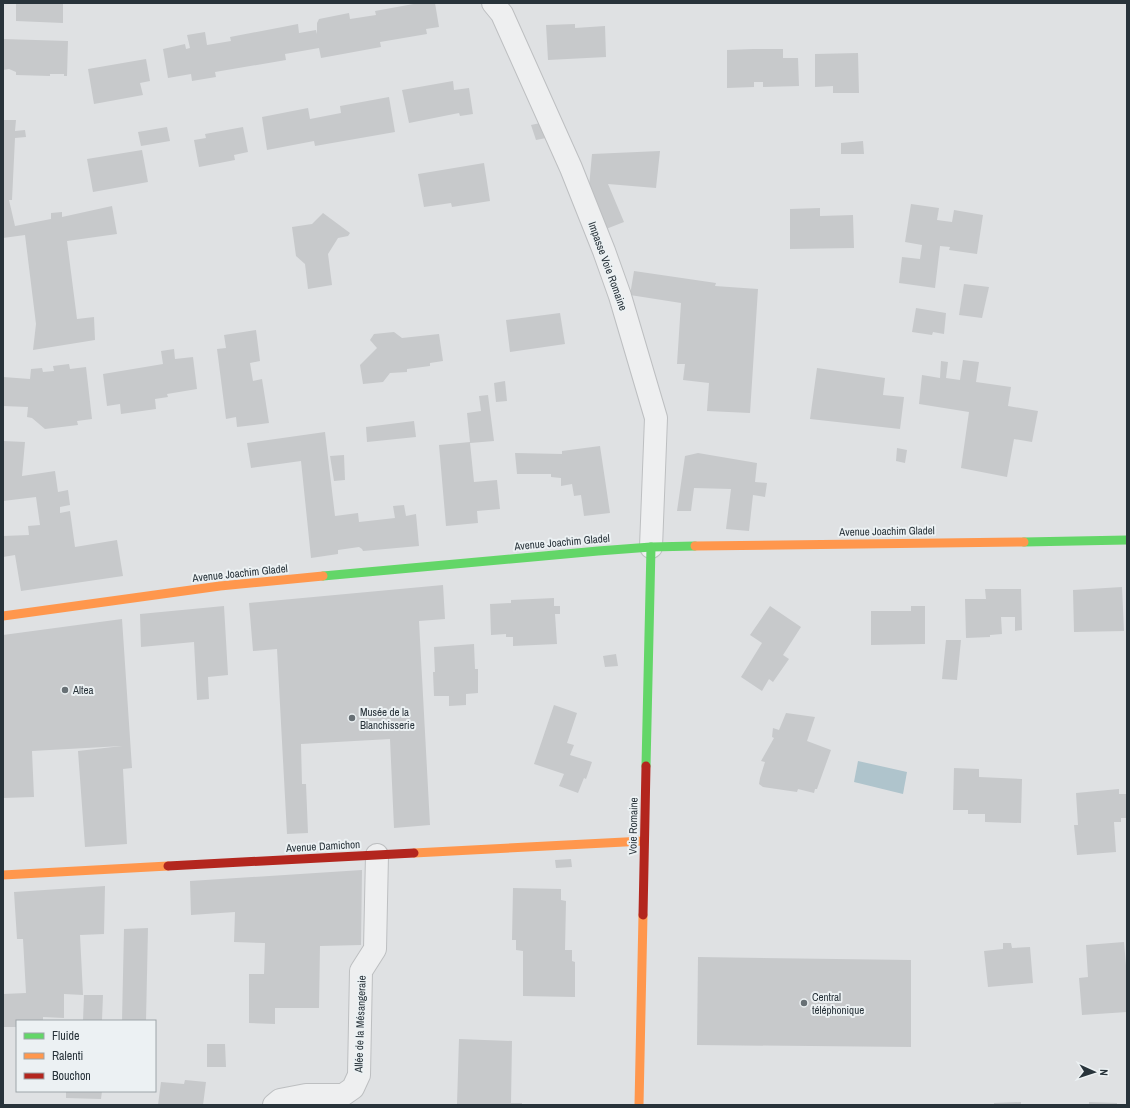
<svg xmlns="http://www.w3.org/2000/svg" width="1130" height="1108" font-family="'Archivo Narrow',sans-serif">
<style>
.water{fill:#afc4cc}
.building{fill:#c7c9cb}
.lines{fill:none;stroke-linecap:round;stroke-linejoin:round}
.street-casing{stroke:#bdbfc1;stroke-width:24}
.street{stroke:#eeeff0;stroke-width:22}
.fast{stroke:#63d668;stroke-width:9}
.slow{stroke:#ff974d;stroke-width:9}
.jam{stroke:#b3261e;stroke-width:9}
.poi-dot{fill:#687075;stroke:#ecf1f3;stroke-width:1.5}
.labels{text-anchor:middle;dominant-baseline:central;stroke-width:4;stroke-linejoin:round;paint-order:stroke}
.street-label{font-size:11px;fill:#28333a;stroke:#ecf1f3}
.poi-label{font-size:11px;fill:#28333a;stroke:#ecf1f3;text-anchor:start}
</style>
<rect width="100%" height="100%" fill="#dfe1e3"/>
<!-- water -->
<polygon class="water" points="858,761 907,772 903,794 854,782"/>
<!-- building -->
<g class="building">
<polygon points="16,3 63,3 63,23 16,21"/>
<polygon points="419,3 435,3 439,27 426,29 427,34 380,42 381,47 321,58 319,48 285,54 286,60 215,72 216,77 192,81 191,74 168,78 163,49 185,44 186,49 190,48 187,35 205,32 207,45 231,41 230,37 298,24 299,33 316,30 317,34 317,23 319,19 349,13 350,19 376,15 375,11"/>
<polygon points="575,24 575,28 605,26 606,57 548,60 546,25"/>
<polygon points="3,39 68,41 67,76 64,76 64,74 50,74 50,76 16,75 16,72 9,69 3,70"/>
<polygon points="753,49 783,49 783,58 798,58 799,86 763,87 763,82 754,82 754,87 727,88 727,50"/>
<polygon points="858,53 859,93 833,93 833,86 815,87 815,54"/>
<polygon points="146,59 150,81 140,83 143,95 94,104 88,69"/>
<polygon points="453,81 454,90 469,88 473,114 460,116 459,113 409,123 402,90"/>
<polygon points="389,97 395,132 315,146 314,141 267,150 262,117 308,108 310,119 341,113 340,106"/>
<polygon points="3,120 16,120 15,131 25,130 26,137 15,138 12,200 9,200 15,226 51,219 51,213 62,212 62,217 112,206 117,234 67,241 77,319 94,317 95,340 33,350 36,324 25,235 3,238"/>
<polygon points="545,122 551,137 536,140 531,125"/>
<polygon points="167,127 170,141 141,146 138,132"/>
<polygon points="243,127 248,152 234,155 235,160 199,167 194,140 206,138 205,134"/>
<polygon points="863,141 864,154 841,154 841,143"/>
<polygon points="142,150 148,182 93,192 87,159"/>
<polygon points="660,151 656,188 608,184 624,222 606,229 589,187 592,154"/>
<polygon points="484,163 490,201 452,207 451,203 424,207 418,174"/>
<polygon points="911,204 939,208 937,220 952,222 954,210 983,215 977,254 949,250 950,247 940,246 935,288 899,283 902,257 920,259 922,245 905,242"/>
<polygon points="820,208 820,216 853,215 854,248 790,249 790,209"/>
<polygon points="323,213 350,233 348,236 338,238 328,254 332,285 308,289 305,264 296,256 292,227 312,224"/>
<polygon points="634,271 716,283 715,286 758,289 750,413 707,411 709,383 683,380 685,364 677,364 681,303 630,295"/>
<polygon points="964,284 989,287 982,318 959,315"/>
<polygon points="916,308 946,313 944,334 933,332 932,335 912,332"/>
<polygon points="560,313 565,344 510,352 506,320"/>
<polygon points="256,330 260,361 250,363 253,381 262,379 269,423 237,427 236,417 226,419 217,349 226,348 224,335"/>
<polygon points="394,332 402,338 439,334 443,361 430,363 430,366 407,369 407,372 390,373 383,382 363,384 360,365 377,348 370,340 374,334"/>
<polygon points="174,349 175,359 193,357 197,389 167,394 168,397 155,399 156,409 121,414 120,404 107,406 103,374 163,364 161,351"/>
<polygon points="963,360 979,362 976,382 1011,387 1008,406 1038,411 1032,442 1014,439 1007,477 961,468 969,412 919,404 922,375 940,378 941,361 948,362 946,378 960,380"/>
<polygon points="69,364 70,369 86,367 92,419 77,421 78,425 45,429 32,418 27,417 28,407 3,406 3,377 30,379 31,369 42,368 43,372 54,371 53,366"/>
<polygon points="817,368 885,378 883,395 904,397 900,429 810,419"/>
<polygon points="505,381 507,401 496,402 494,383"/>
<polygon points="488,395 494,441 470,443 474,482 497,480 500,509 477,511 478,523 446,526 439,445 470,442 467,413 481,411 479,396"/>
<polygon points="414,421 416,437 367,442 366,427"/>
<polygon points="325,432 335,516 358,513 359,522 395,518 393,506 404,505 406,516 416,514 419,546 363,551 362,549 359,547 338,550 338,554 311,558 301,461 251,468 247,443"/>
<polygon points="3,441 25,442 22,476 55,471 58,492 68,490 70,505 60,507 60,513 70,511 75,547 117,540 123,576 21,591 15,555 3,557 3,536 29,535 28,526 40,525 36,497 3,501"/>
<polygon points="600,446 610,513 584,516 581,495 574,496 572,484 561,486 561,478 551,477 551,474 517,474 515,453 562,454 562,451"/>
<polygon points="897,448 907,450 905,463 896,461"/>
<polygon points="698,453 757,463 755,482 767,483 765,497 753,495 749,531 726,529 731,489 694,488 691,511 677,511 685,456"/>
<polygon points="344,455 345,480 334,481 330,456"/>
<polygon points="443,585 445,619 419,621 430,825 394,828 390,739 301,744 302,784 306,784 308,833 287,834 277,649 253,651 249,603"/>
<polygon points="1122,587 1124,631 1074,632 1073,590"/>
<polygon points="985,589 1021,589 1022,630 1015,631 1015,617 1001,617 1002,634 990,635 990,637 966,638 965,599 986,599"/>
<polygon points="554,598 554,606 560,606 560,614 555,614 557,644 513,646 513,637 506,637 506,634 491,635 490,604 511,603 511,600"/>
<polygon points="224,606 228,675 208,677 209,699 197,700 194,642 141,647 140,614"/>
<polygon points="770,606 801,627 783,655 789,659 773,682 769,679 762,691 741,677 762,643 750,635"/>
<polygon points="911,606 925,606 925,644 871,645 871,611 911,611"/>
<polygon points="122,619 132,768 123,769 127,844 85,847 78,751 122,746 32,751 34,797 3,798 3,635"/>
<polygon points="946,640 961,640 957,680 942,679"/>
<polygon points="474,644 475,669 478,669 478,693 466,694 466,705 449,706 449,696 434,696 433,672 435,672 434,647"/>
<polygon points="616,654 618,666 605,667 603,656"/>
<polygon points="554,705 577,713 567,743 574,745 570,755 592,762 586,779 584,778 578,793 559,786 564,774 534,764"/>
<polygon points="786,713 815,717 807,741 831,750 817,789 815,789 814,793 798,789 797,792 763,787 759,784 760,778 765,762 761,761 774,738 772,737 773,728 779,730"/>
<polygon points="954,768 979,769 979,777 1022,779 1021,823 985,822 985,814 968,814 968,810 953,810"/>
<polygon points="1119,789 1119,794 1127,794 1127,818 1121,818 1121,822 1114,822 1116,852 1077,855 1074,825 1078,825 1076,793"/>
<polygon points="571,859 572,867 556,868 555,860"/>
<polygon points="362,870 361,945 320,946 319,1008 275,1008 275,1024 249,1023 249,974 264,974 265,943 234,942 235,912 191,915 190,881"/>
<polygon points="105,886 104,934 80,935 83,995 64,994 64,1018 43,1017 43,1021 17,1021 17,1027 3,1027 3,994 26,993 23,939 17,939 14,892"/>
<polygon points="513,888 561,889 561,900 566,901 565,950 572,950 572,961 575,962 575,997 523,996 523,951 516,950 516,940 512,940"/>
<polygon points="148,928 146,1021 122,1021 124,929"/>
<polygon points="1124,942 1127,977 1127,1012 1082,1015 1079,978 1088,977 1086,945"/>
<polygon points="1003,943 1011,943 1012,948 1030,947 1033,983 988,987 984,951 1003,949"/>
<polygon points="698,957 911,960 911,1047 697,1045"/>
<polygon points="84,995 103,995 102,1020 83,1021"/>
<polygon points="459,1039 512,1041 511,1103 522,1103 522,1105 457,1104"/>
<polygon points="207,1044 225,1044 226,1067 207,1067"/>
<polygon points="185,1080 206,1082 203,1105 158,1105 161,1082 184,1084"/>
<polygon points="66,1091 102,1091 101,1099 66,1098"/>
<polygon points="1021,1102 1021,1105 994,1105 994,1103"/>
<polygon points="1089,1102 1117,1103 1117,1105 1089,1105"/>
</g>
<g class="lines">
<!-- street casing -->
<g class="street-casing">
<g id="street">
<polyline points="493,3 502,14 571,168 604,251 620,296 656,418 651,547"/>
<polyline points="274,1105 280,1100 306,1095 343,1095 353,1088 359,1075 361,971 375,949 377,855"/>
</g>
</g>
<!-- street -->
<use href="#street" class="street"/>
<!-- fast -->
<g class="fast">
<polyline points="1024,542 1127,540"/>
<polyline points="323,576 598,551 651,547 695,546"/>
<polyline points="646,766 651,547"/>
</g>
<!-- slow -->
<g class="slow">
<polyline points="695,546 1024,542"/>
<polyline points="3,616 220,586 323,576"/>
<polyline points="414,853 644,841"/>
<polyline points="3,875 168,866"/>
<polyline points="639,1105 643,915"/>
</g>
<!-- jam -->
<g class="jam">
<polyline points="168,866 414,853"/>
<polyline points="643,915 646,766"/>
</g>
</g>
<!-- markers -->
<g class="poi-dot">
<circle cx="65" cy="690" r="4"/>
<circle cx="352" cy="718" r="4"/>
<circle cx="804" cy="1003" r="4"/>
</g>
<g class="labels">
<!-- street labels -->
<g class="street-label">
<text transform="translate(608 266) rotate(70)">Impasse Voie Romaine</text>
<text transform="translate(887 531) rotate(-1)">Avenue Joachim Gladel</text>
<text transform="translate(562 542) rotate(-5)">Avenue Joachim Gladel</text>
<text transform="translate(240 573) rotate(-6)">Avenue Joachim Gladel</text>
<text transform="translate(633 826) rotate(-89)">Voie Romaine</text>
<text transform="translate(323 846) rotate(-3)">Avenue Damichon</text>
<text transform="translate(360 1024) rotate(-88)">Allée de la Mésangeraie</text>
</g>
<!-- poi labels -->
<g class="poi-label">
<text x="73" y="690">Altea</text>
<text x="360" y="712">Musée de la<tspan x="360" dy="13">Blanchisserie</tspan></text>
<text x="812" y="997">Central<tspan x="812" dy="13">téléphonique</tspan></text>
</g>
</g>
<!-- border -->
<rect width="1130" height="1108" fill="none" stroke="#28333a" stroke-width="8"/>
<!-- legend -->
<rect x="16" y="1020" width="140" height="72" fill="#ecf1f3" stroke="#9ea5a9"/>
<rect x="24" y="1033" width="20" height="6" fill="#63d668" stroke="#9ea5a9"/>
<text x="52" y="1040" font-size="12" fill="#28333a">Fluide</text>
<rect x="24" y="1053" width="20" height="6" fill="#ff974d" stroke="#9ea5a9"/>
<text x="52" y="1060" font-size="12" fill="#28333a">Ralenti</text>
<rect x="24" y="1073" width="20" height="6" fill="#b3261e" stroke="#9ea5a9"/>
<text x="52" y="1080" font-size="12" fill="#28333a">Bouchon</text>
<!-- north arrow -->
<g transform="translate(1094 1072) rotate(93)" stroke="#ecf1f3" stroke-width="3" paint-order="stroke">
<path d="M0-3L7 15L0 10L-7 15Z" fill="#28333a"/>
<text y="-6" font-size="11" font-weight="bold" text-anchor="middle" fill="#28333a">N</text>
</g>
</svg>
